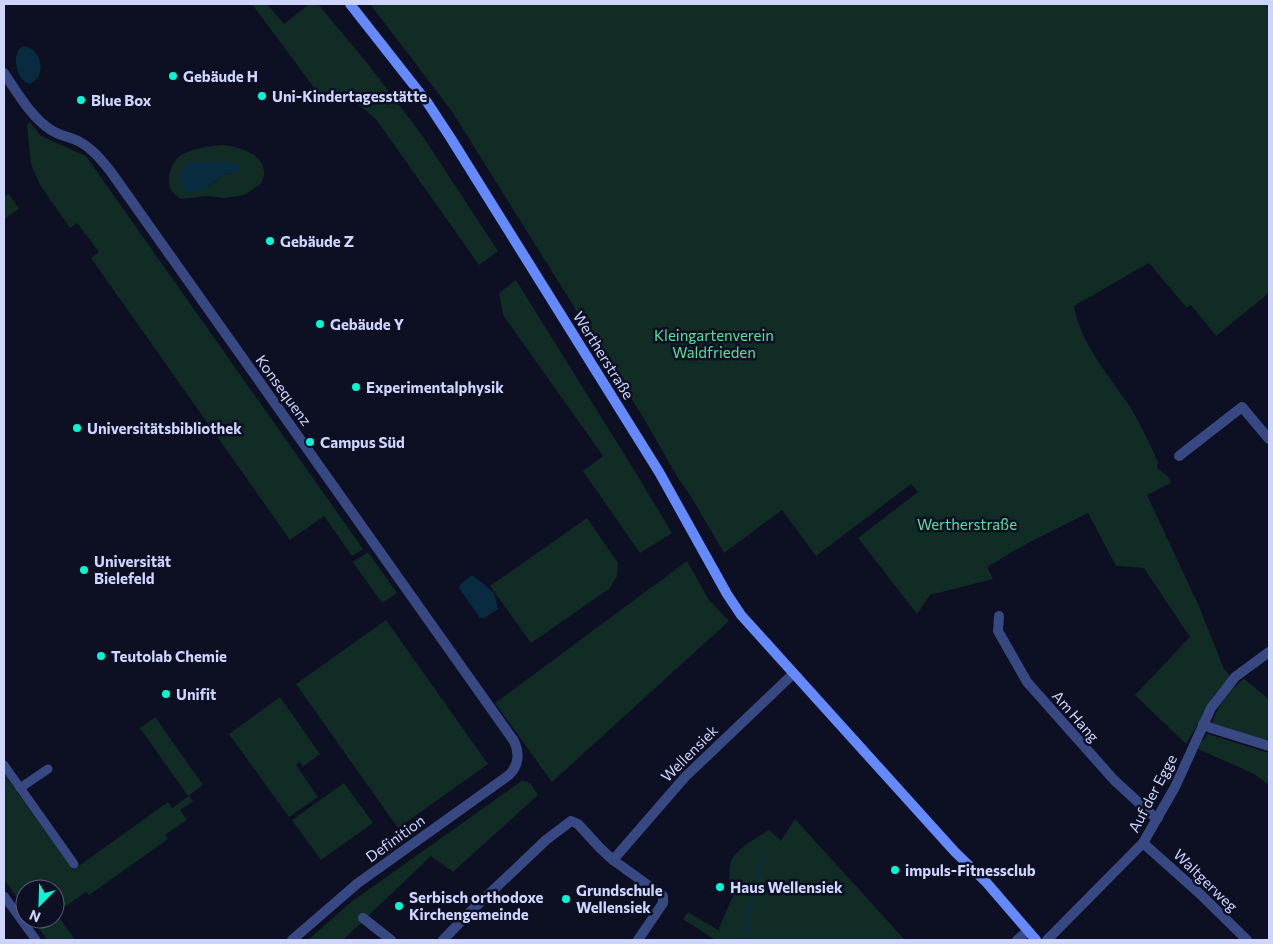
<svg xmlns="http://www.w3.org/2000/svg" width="1273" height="944" font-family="Commissioner,sans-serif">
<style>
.green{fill:#102c24;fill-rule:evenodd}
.water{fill:#092b40}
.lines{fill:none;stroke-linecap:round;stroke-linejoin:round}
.stream{stroke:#092b40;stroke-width:3}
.pedestrian{stroke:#374882;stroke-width:9}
.minor{stroke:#374882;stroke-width:10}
.secondary{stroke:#6589ff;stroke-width:10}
.poi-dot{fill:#00f9d2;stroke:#0d0f22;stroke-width:2}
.labels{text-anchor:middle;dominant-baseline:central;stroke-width:5;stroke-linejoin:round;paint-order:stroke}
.poi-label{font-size:15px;font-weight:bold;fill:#ced5ff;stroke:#0d0f22;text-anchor:start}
.park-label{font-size:15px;fill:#58e19c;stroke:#0d0f22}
.street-label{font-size:15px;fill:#ced5ff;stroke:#0d0f22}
</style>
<rect width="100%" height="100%" fill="#0d0f22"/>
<!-- green -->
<g class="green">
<polygon points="252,4 267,4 284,24 307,6 305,4 318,4 368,64 424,138 498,251 479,265 376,119 352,99 335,93 321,97"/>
<path d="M 370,4 L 1269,4 L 1269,293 L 1216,336 L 1191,305 L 1187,308 L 1149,263 L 1074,306 C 1081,346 1111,377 1132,410 C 1142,427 1150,445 1158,462 L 1157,468 L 1169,477 L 1171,483 L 1147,495 L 1198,604 L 1224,669 L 1230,676 L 1215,694 L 1186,744 L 1135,695 L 1190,637 L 1144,568 L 1116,566 L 1088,513 L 1028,543 L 987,567 L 993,579 L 930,595 L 917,614 L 858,538 L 918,492 L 911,484 L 816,556 L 782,510 L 724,553 L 690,495 L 678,478 L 643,417 L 451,110 Z"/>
<polygon points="30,122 41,136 86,156 363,549 352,556 324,516 290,540 91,258 99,252 77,223 70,228 40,185 31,164 27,125"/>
<path d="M 223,145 C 239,147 263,153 264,172 C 265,176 262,181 261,184 L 244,195 L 225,198 L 207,196 L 181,199 C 178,197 174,194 172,191 C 165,181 171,161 181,155 C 193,148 209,146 223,145 ZM 195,162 L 208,163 L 232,173 L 225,174 L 209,186 Z"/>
<polygon points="9,194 19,209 4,219 4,197"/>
<polygon points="516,280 639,478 672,533 640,553 583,471 603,456 503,315 499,293"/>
<polygon points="587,518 618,563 617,576 609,589 531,643 490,586"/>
<polygon points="368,552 397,593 382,603 353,562"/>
<polygon points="687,561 709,600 729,621 552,782 495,703"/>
<polygon points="386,620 488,764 398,828 296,684"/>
<path d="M 1244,679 L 1269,699 L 1269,742 L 1212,723 C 1218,706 1229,689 1244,679 Z"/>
<polygon points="280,697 320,754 303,767 300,762 296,765 318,797 289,817 229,734"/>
<polygon points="155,717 203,785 188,796 140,728"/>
<polygon points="1208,734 1269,753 1269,785 1254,774 1196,748"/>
<polygon points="4,774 73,870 168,802 172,808 189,796 193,801 180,810 187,820 165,835 168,839 89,895 86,892 56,913 75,940 47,940 32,919 55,919 55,889 25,889 25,909 4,879"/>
<polygon points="523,780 530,783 538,795 453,872 431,856 343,940 308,940 351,902"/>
<polygon points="344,783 373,823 321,860 292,820"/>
<path d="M 795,819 L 905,940 L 715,940 L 683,919 L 688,912 L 718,930 L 733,896 L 734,884 L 729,881 C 730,876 729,870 730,864 C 733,851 758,837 769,830 L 781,841 Z"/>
</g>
<!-- water -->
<g class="water">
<path d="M 25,46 C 39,50 44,65 38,78 L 30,84 C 16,82 9,50 25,46 Z"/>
<path d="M 189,161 C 206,163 222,160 238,164 L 241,168 L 239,171 L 225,174 L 204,189 L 188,193 C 176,184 179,170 189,161 Z"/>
<polygon points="472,575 494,593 498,609 484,618 480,618 459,588 460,585"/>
</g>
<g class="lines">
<!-- stream -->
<polyline class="stream" points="749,940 747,923 762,856"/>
<!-- pedestrian -->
<g class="pedestrian">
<polyline points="4,765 74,864"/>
<polyline points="20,788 48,769"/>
<polyline points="4,896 36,940"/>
</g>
<!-- minor -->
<g class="minor">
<path d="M 4,73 C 17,92 31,117 51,130 C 60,136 71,137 80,142 C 93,149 102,161 111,172 C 245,362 381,551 514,741 C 520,754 519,765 509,775 L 358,883 L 292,940"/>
<polyline points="1179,456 1242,407 1269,439"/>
<polyline points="999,616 998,631 1027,682 1114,780 1151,814 1158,818"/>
<polyline points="1203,724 1211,728 1269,746"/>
<polyline points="1143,843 1198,892 1247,940"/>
<polyline points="613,860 685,777 793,674"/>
<polyline points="363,918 391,940"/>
<polyline points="443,940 468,914 546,840 571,821 578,824 601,849 613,860 663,896 663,903 638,940"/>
<polyline points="1017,940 1028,931"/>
<polyline points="1047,940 1143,843 1175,787 1211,708 1235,677 1269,652"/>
</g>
<!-- secondary -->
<polyline class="secondary" points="350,4 427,102 450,137 659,472 727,594 741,615 955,852 986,882 1036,940"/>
</g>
<!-- markers -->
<g class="poi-dot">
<circle cx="173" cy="76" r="5"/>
<circle cx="262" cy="96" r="5"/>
<circle cx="81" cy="100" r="5"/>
<circle cx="270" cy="241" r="5"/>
<circle cx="320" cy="324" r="5"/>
<circle cx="356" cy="387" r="5"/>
<circle cx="77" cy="428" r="5"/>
<circle cx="310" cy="442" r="5"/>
<circle cx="84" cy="570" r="5"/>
<circle cx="101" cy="656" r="5"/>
<circle cx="166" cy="694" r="5"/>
<circle cx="895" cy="870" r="5"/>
<circle cx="720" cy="887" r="5"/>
<circle cx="566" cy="899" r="5"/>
<circle cx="399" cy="906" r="5"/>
</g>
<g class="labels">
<!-- poi labels -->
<g class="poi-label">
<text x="183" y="76">Gebäude H</text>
<text x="272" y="96">Uni-Kindertagesstätte</text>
<text x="91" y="100">Blue Box</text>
<text x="280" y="241">Gebäude Z</text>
<text x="330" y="324">Gebäude Y</text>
<text x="366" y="387">Experimentalphysik</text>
<text x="87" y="428">Universitätsbibliothek</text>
<text x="320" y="442">Campus Süd</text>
<text x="94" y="561">Universität<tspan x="94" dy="17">Bielefeld</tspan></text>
<text x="111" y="656">Teutolab Chemie</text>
<text x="176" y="694">Unifit</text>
<text x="905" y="870">impuls-Fitnessclub</text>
<text x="730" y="887">Haus Wellensiek</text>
<text x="576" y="890">Grundschule<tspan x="576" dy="17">Wellensiek</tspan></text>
<text x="409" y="897">Serbisch orthodoxe<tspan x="409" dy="17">Kirchengemeinde</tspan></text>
</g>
<!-- park labels -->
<g class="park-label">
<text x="714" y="335">Kleingartenverein<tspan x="714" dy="17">Waldfrieden</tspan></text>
<text x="967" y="524">Wertherstraße</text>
</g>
<!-- street labels -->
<g class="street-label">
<text transform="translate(604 355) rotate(58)">Wertherstraße</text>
<text transform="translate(284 390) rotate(54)">Konsequenz</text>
<text transform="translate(1076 716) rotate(49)">Am Hang</text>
<text transform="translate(689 753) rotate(-45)">Wellensiek</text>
<text transform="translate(1152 793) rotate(-62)">Auf der Egge</text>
<text transform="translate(395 838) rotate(-36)">Definition</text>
<text transform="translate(1206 880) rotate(44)">Waltgerweg</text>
</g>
</g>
<!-- border -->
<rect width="1273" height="944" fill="none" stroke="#ced5ff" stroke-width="10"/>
<!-- north arrow -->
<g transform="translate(40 904) rotate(203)"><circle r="24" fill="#0d0f22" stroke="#5a5e7a"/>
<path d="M0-4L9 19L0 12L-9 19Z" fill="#00f9d2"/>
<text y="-8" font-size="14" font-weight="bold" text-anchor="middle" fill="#ced5ff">N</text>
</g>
</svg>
